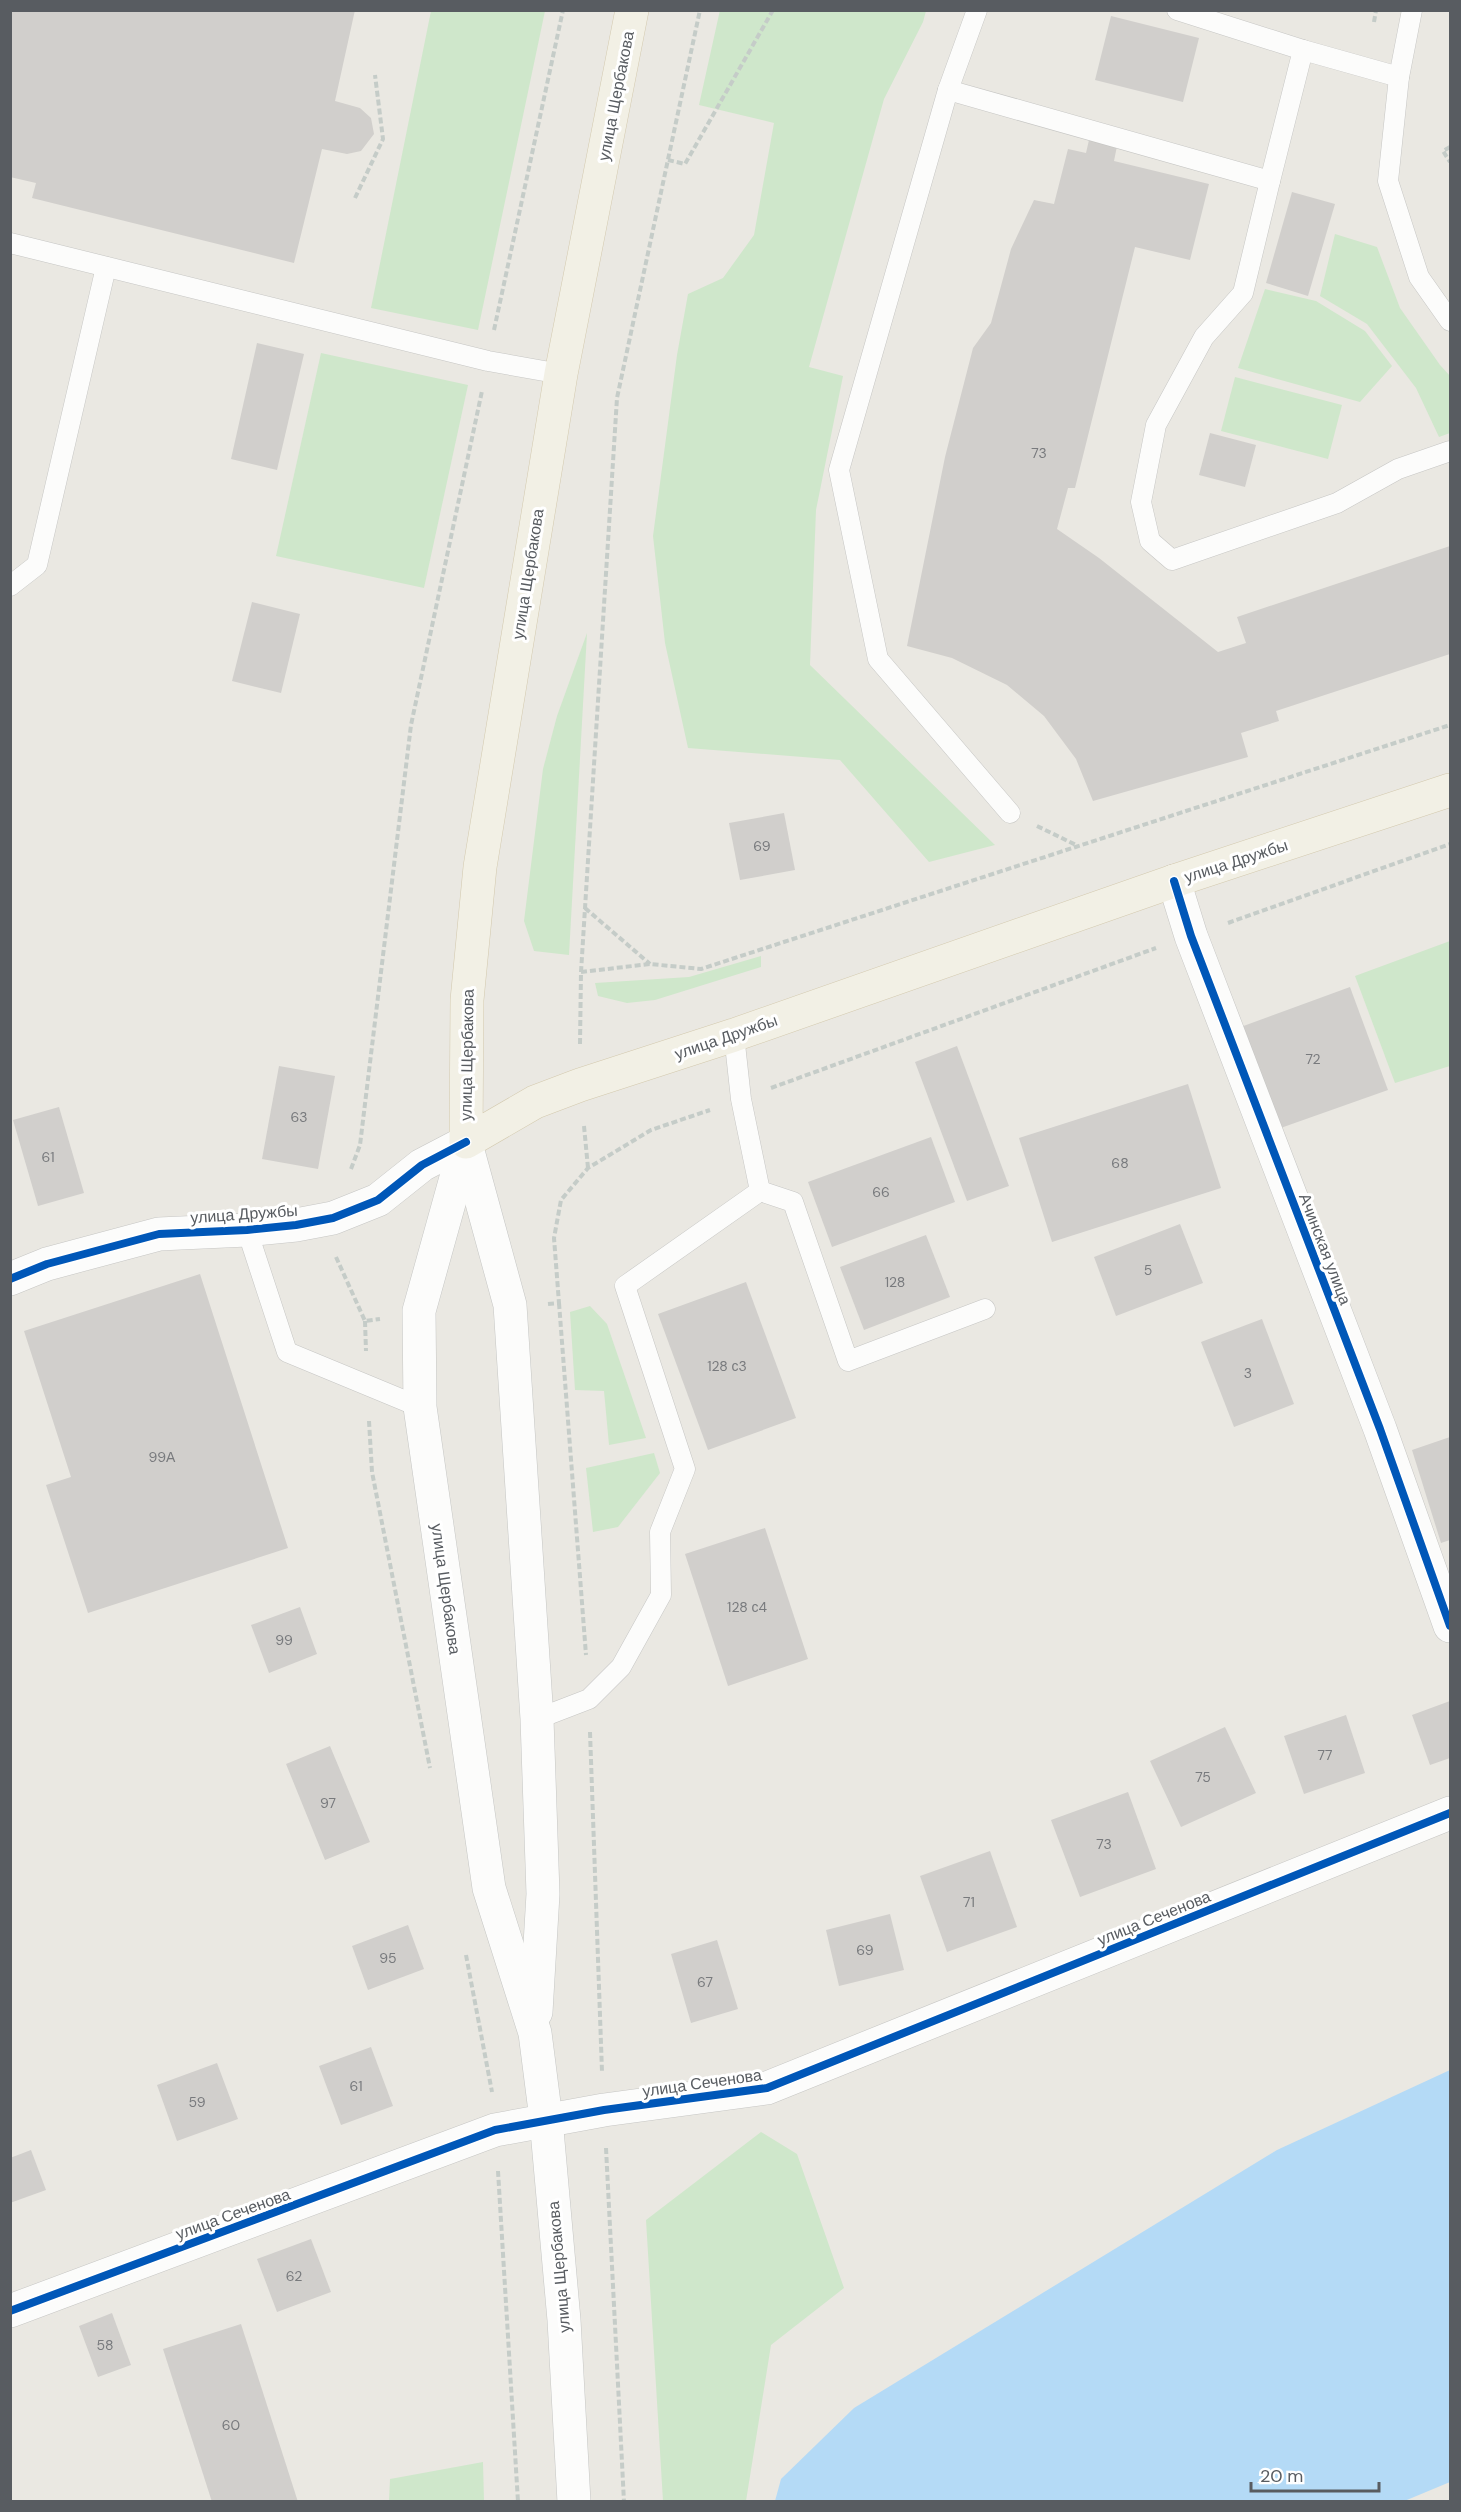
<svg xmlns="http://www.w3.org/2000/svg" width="1461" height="2512" font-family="'DM Sans',sans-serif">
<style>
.green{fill:#cfe7cb}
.water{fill:#b4daf6}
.building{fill:#d1cfcc}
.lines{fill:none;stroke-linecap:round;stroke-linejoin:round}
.service-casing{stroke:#c6c6c4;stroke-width:21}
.minor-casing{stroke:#c6c6c4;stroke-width:34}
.tertiary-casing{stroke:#c6c6c4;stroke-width:34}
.secondary-casing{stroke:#c5c6c4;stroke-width:34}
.primary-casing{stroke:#d3c9ae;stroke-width:34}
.path{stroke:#c5ccc8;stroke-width:4;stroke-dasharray:6 3;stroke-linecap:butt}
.service{stroke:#fcfcfb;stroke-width:20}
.minor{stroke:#fcfcfb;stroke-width:33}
.tertiary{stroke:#fcfcfb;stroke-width:33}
.secondary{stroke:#fcfcfb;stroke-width:33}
.primary{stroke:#f2f0e5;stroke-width:33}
.cycleway-casing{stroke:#fff;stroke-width:11}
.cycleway{stroke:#0057b8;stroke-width:8}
.labels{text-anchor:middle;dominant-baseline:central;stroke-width:6;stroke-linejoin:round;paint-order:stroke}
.number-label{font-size:14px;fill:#787a7d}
.street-label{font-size:16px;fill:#585c61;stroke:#fff}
</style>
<rect width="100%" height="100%" fill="#eae8e2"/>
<!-- green -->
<g class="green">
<polygon points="720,10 926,11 923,22 884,99 809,367 843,376 816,510 810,665 995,845 929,862 840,760 688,748 665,643 653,536 677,355 688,294 723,278 754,235 774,123 699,105"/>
<polygon points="431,11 545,11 478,330 371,308"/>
<polygon points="1335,234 1377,247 1400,308 1440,365 1450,376 1450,433 1439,437 1416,388 1367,324 1320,296"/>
<polygon points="1265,289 1316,301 1365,331 1392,366 1360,402 1238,368"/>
<polygon points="321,353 468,385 424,588 276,556"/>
<polygon points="1235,377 1342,405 1328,459 1221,431"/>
<polygon points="587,633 569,955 534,951 524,921 543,769 557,716"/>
<polygon points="1450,941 1450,1066 1395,1083 1355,976"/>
<polygon points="761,956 761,967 655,1000 627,1003 598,996 595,983 689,977"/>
<polygon points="590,1306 607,1324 646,1438 609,1445 604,1391 575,1390 570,1312"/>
<polygon points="654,1453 660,1473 618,1527 593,1532 586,1468"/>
<polygon points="761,2132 797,2154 844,2288 771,2345 746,2501 663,2501 646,2220"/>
<polygon points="483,2462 484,2501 389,2501 390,2479"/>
</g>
<!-- water -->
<polygon class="water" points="1450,2070 1450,2482 1402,2502 775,2501 781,2479 854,2408 1277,2150"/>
<!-- building -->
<g class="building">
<polygon points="10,10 355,10 335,101 360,108 371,118 374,134 361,151 347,154 322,149 294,263 32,198 36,183 10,177"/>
<polygon points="1111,16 1199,38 1183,102 1095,80"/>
<polygon points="1089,140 1117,146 1114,161 1209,184 1190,260 1135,247 1075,488 1068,488 1057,529 1099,558 1218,652 1246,643 1237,617 1450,546 1450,654 1276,711 1279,721 1241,733 1248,757 1093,801 1076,759 1044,716 1007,685 952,658 907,646 945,457 973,348 991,323 1011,249 1034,200 1054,204 1068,149 1086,153"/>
<polygon points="1292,192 1335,204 1308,296 1266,283"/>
<polygon points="257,343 304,354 277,470 231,459"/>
<polygon points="1210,433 1256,445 1245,487 1199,475"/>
<polygon points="252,602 300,614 281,693 232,681"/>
<polygon points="784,813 795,870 740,880 729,823"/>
<polygon points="1350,987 1388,1090 1275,1130 1238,1028"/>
<polygon points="957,1046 1009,1186 967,1201 915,1062"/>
<polygon points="279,1066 335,1076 318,1169 262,1159"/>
<polygon points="1188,1084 1221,1188 1052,1242 1019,1138"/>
<polygon points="59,1107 84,1193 38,1206 13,1120"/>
<polygon points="931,1137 955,1202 832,1247 808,1182"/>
<polygon points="1180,1224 1203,1283 1116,1316 1094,1257"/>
<polygon points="926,1235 950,1297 864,1330 840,1267"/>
<polygon points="200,1274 288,1548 88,1613 46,1485 71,1477 24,1331"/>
<polygon points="746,1282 796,1418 708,1450 658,1314"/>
<polygon points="1262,1319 1294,1404 1234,1427 1201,1342"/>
<polygon points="1450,1437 1450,1540 1441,1543 1412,1450"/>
<polygon points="765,1528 808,1659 728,1686 685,1554"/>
<polygon points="300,1607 317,1654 269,1673 251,1625"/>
<polygon points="1450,1701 1450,1758 1430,1765 1412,1715"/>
<polygon points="1346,1715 1365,1773 1304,1794 1284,1736"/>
<polygon points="1225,1727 1256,1793 1181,1827 1150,1761"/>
<polygon points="330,1746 370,1842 325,1860 286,1764"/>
<polygon points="1128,1792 1156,1869 1080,1897 1051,1820"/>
<polygon points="990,1851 1017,1927 947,1952 920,1876"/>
<polygon points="890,1914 904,1970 839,1986 826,1930"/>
<polygon points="408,1925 424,1969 368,1990 352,1946"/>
<polygon points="717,1940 738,2009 691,2023 671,1954"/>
<polygon points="371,2047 393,2106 341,2125 319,2066"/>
<polygon points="217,2063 238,2119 177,2141 157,2085"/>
<polygon points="31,2150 46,2190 10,2203 10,2158"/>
<polygon points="311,2239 331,2292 277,2312 257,2259"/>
<polygon points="112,2313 131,2365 98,2377 79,2326"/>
<polygon points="241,2324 298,2502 212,2502 163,2349"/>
</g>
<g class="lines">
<!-- service casing -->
<g class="service-casing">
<g id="service">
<polyline points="977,10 948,90 1270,181 1303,50"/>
<polyline points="1177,10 1303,50 1399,77"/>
<polyline points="1412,10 1399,77 1388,181 1419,277 1450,321"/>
<polyline points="948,90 839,470 878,659 1010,813"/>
<polyline points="1270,181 1243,293 1204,337 1156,425 1141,502 1150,541 1172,560 1337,503 1398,469 1450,451"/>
<polyline points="10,243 488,361 561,374"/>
<polyline points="10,586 37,565 106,267"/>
<polyline points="734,1035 741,1099 760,1191"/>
<polyline points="760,1191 793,1202 848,1361 985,1309"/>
<polyline points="247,1230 287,1352 420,1407"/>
<polyline points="537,1719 589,1699 621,1667 661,1595 660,1532 685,1469 625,1286 760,1191"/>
</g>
</g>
<!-- minor casing -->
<g class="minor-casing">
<g id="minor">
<polyline points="1174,881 1191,936 1380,1429 1450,1626"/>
<polyline points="10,2311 495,2130 604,2110 767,2088 1450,1813"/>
</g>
</g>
<!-- tertiary casing -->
<g class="tertiary-casing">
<polyline id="tertiary" points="10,1279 47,1264 159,1234 247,1230 296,1225 333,1218 378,1200 422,1165 466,1142"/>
</g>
<!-- secondary casing -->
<g class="secondary-casing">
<g id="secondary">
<polyline points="466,1142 419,1311 420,1407 489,1888 535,2033 546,2119 564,2320 574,2502"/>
<polyline points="466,1144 510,1305 537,1719 543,1894 536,2012"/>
</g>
</g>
<!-- primary casing -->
<g class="primary-casing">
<polyline id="primary" points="632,10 561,374 480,867 467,1000 466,1142 535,1102 580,1085 734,1035 1174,881 1450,790"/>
</g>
<!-- path -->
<g class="path">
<polyline points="1374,22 1376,10"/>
<polyline points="1450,147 1443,151 1450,162"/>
<polyline points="668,160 685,164 773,10"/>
<polyline points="355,198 383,139 375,75"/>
<polyline points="494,330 563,10"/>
<polyline points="1037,826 1076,845"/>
<polyline points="585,908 650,964"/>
<polyline points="1228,923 1450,844"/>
<polyline points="581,972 650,964 701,969 1450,725"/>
<polyline points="580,1044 581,972 617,398 700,10"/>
<polyline points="771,1088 1156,948"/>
<polyline points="584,1126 588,1168"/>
<polyline points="351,1169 360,1145 411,725 482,391"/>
<polyline points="336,1257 365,1321 380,1319"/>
<polyline points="559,1303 586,1655"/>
<polyline points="548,1304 559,1303 554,1238 561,1200 588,1168 651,1130 710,1110"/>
<polyline points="365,1321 366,1351"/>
<polyline points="369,1421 372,1472 430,1768"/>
<polyline points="590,1732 602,2072"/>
<polyline points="466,1955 492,2092"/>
<polyline points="606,2148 624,2502"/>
<polyline points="498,2171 518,2502"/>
</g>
<!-- service -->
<use href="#service" class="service"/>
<!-- minor -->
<use href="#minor" class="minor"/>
<!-- tertiary -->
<use href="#tertiary" class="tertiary"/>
<!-- secondary -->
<use href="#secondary" class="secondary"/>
<!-- primary -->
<use href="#primary" class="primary"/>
<!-- cycleway casing -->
<g class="cycleway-casing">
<g id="cycleway">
<polyline points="1174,881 1191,936 1380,1429 1450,1626"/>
<polyline points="10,1279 47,1264 159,1234 247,1230 296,1225 333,1218 378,1200 422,1165 466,1142"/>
<polyline points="10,2311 495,2130 604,2110 767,2088 1450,1813"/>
</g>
</g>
<!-- cycleway -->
<use href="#cycleway" class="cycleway"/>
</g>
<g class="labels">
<!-- number labels -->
<g class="number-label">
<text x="1039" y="453">73</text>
<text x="762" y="846">69</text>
<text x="1313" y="1059">72</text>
<text x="299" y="1117">63</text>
<text x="48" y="1157">61</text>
<text x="1120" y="1163">68</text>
<text x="881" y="1192">66</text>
<text x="1148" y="1270">5</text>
<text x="895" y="1282">128</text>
<text x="727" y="1366">128 с3</text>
<text x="1248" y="1373">3</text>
<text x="162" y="1457">99А</text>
<text x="747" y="1607">128 с4</text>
<text x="284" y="1640">99</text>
<text x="1325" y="1755">77</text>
<text x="1203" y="1777">75</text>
<text x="328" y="1803">97</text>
<text x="1104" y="1844">73</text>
<text x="969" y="1902">71</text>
<text x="865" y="1950">69</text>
<text x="388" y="1958">95</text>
<text x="705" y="1982">67</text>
<text x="356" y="2086">61</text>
<text x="197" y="2102">59</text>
<text x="294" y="2276">62</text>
<text x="105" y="2345">58</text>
<text x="231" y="2425">60</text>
</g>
<!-- street labels -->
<g class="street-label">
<text transform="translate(616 96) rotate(-79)">улица Щербакова</text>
<text transform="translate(528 574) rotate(-81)">улица Щербакова</text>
<text transform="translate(1236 861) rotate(-18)">улица Дружбы</text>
<text transform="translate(726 1037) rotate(-19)">улица Дружбы</text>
<text transform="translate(467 1055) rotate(-89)">улица Щербакова</text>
<text transform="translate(244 1214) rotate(-4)">улица Дружбы</text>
<text transform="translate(1325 1249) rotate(69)">Ачинская улица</text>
<text transform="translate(446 1589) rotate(82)">улица Щербакова</text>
<text transform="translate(1154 1918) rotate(-22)">улица Сеченова</text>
<text transform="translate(702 2083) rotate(-8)">улица Сеченова</text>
<text transform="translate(233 2214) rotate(-20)">улица Сеченова</text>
<text transform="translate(559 2267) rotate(-95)">улица Щербакова</text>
</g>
</g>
<!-- border -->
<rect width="1461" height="2512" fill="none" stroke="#585c61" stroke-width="24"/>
<!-- scale -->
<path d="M1251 2482v9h128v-9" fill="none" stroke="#585c61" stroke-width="3"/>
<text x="1260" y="2482" font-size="18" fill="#585c61" stroke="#ffffff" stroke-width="4.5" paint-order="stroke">20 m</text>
</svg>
